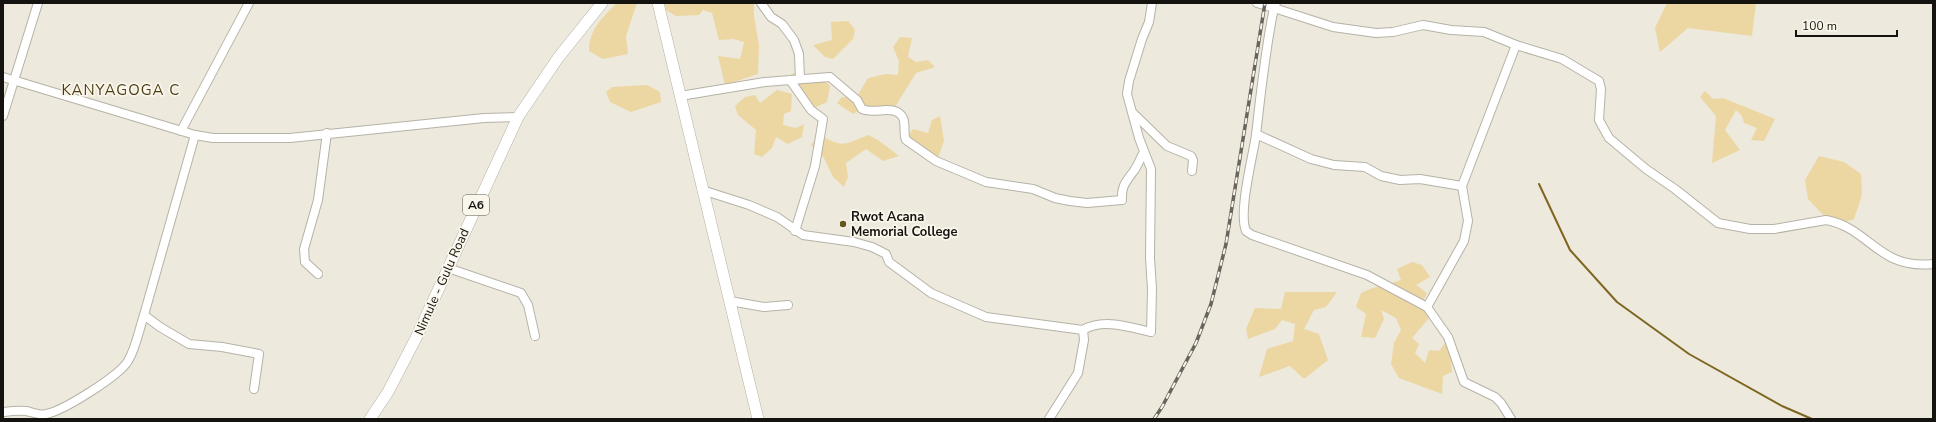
<svg xmlns="http://www.w3.org/2000/svg" width="1936" height="422" font-family="'Nunito Sans',sans-serif">
<style>
.green{fill:#ecd7a2}
.lines{fill:none;stroke-linecap:round;stroke-linejoin:round}
.stream{stroke:#7e6620;stroke-width:2}
.minor-casing{stroke:#b6b2a7;stroke-width:10}
.major-casing{stroke:#b6b2a7;stroke-width:12}
.minor{stroke:#fff;stroke-width:8}
.major{stroke:#fff;stroke-width:11}
.rail-casing{stroke:#68655e;stroke-width:3.5}
.rail{stroke:#faf6eb;stroke-width:2;stroke-dasharray:6;stroke-linecap:butt}
.poi-dot{fill:#685523;stroke:#faf6eb;stroke-width:1.5}
.labels{text-anchor:middle;dominant-baseline:central;stroke-width:3.5;stroke-linejoin:round;paint-order:stroke}
.shield{fill:#faf6eb;stroke:#595751;stroke-width:1}
.shield-label{font-size:12px;font-weight:bold;fill:#14130f}
.poi-label{font-size:13px;font-weight:bold;fill:#14130f;stroke:#faf6eb;text-anchor:start}
.street-label{font-size:13px;fill:#14130f;stroke:#faf6eb}
.quarter-label{font-size:15px;letter-spacing:1px;fill:#4c3d15;stroke:#faf6eb}
</style>
<rect width="100%" height="100%" fill="#ede9dd"/>
<!-- green -->
<g class="green">
<path d="M 617,3 L 637,3 L 626,36 L 628,54 L 603,59 L 589,51 C 589,29 603,17 617,3 Z"/>
<polygon points="665,3 754,3 754,16 759,45 758,74 725,85 718,56 740,59 744,42 733,39 719,40 712,13 703,10 699,15 676,16 666,10"/>
<polygon points="1667,3 1756,3 1752,36 1688,28 1660,52 1655,28"/>
<polygon points="848,21 855,30 853,39 833,59 825,57 813,45 832,40 831,22"/>
<path d="M 900,37 L 912,38 L 908,57 L 916,62 L 928,60 L 935,67 L 916,73 L 890,115 C 875,111 867,106 853,114 L 837,103 L 842,97 L 856,98 L 868,78 L 886,74 L 898,75 L 899,61 L 893,47 Z"/>
<polygon points="799,72 807,80 823,79 830,86 827,102 816,107 809,108 796,89 791,74"/>
<polygon points="647,85 660,92 661,102 631,112 610,102 606,92 612,87"/>
<polygon points="777,90 792,94 791,111 784,114 783,125 796,128 804,124 802,137 788,144 776,137 772,148 762,157 754,154 756,130 738,115 735,106 745,97 755,95 760,103"/>
<polygon points="1705,91 1713,99 1723,98 1775,119 1764,141 1751,140 1757,128 1744,123 1742,116 1736,110 1725,130 1740,150 1712,163 1716,116 1700,97"/>
<polygon points="940,116 944,141 938,158 916,146 908,136 913,129 928,133 932,120"/>
<path d="M 820,135 C 843,148 844,145 868,135 L 878,140 L 899,156 L 883,161 L 866,149 L 846,163 L 848,177 L 844,187 L 833,177 L 824,158 L 811,145 Z"/>
<polygon points="1819,156 1844,162 1861,174 1862,195 1854,219 1834,226 1808,199 1805,180"/>
<path d="M 1412,262 L 1422,265 L 1430,277 L 1416,285 L 1427,293 L 1422,303 L 1429,318 L 1412,338 L 1419,344 L 1415,353 L 1425,363 L 1429,350 L 1439,351 L 1446,342 L 1450,352 L 1452,372 L 1443,376 L 1442,394 L 1399,378 L 1391,364 L 1394,343 L 1401,330 L 1396,318 L 1381,310 L 1384,319 L 1375,338 L 1361,337 L 1366,314 L 1356,307 L 1361,293 C 1374,286 1387,285 1401,280 L 1397,269 Z"/>
<polygon points="1285,292 1337,292 1326,307 1314,310 1304,329 1319,334 1328,360 1304,379 1290,366 1259,377 1267,349 1293,341 1295,324 1282,320 1275,329 1248,339 1246,329 1255,308 1281,309"/>
</g>
<g class="lines">
<!-- stream -->
<polyline class="stream" points="1539,184 1570,250 1617,302 1689,354 1782,406 1812,419"/>
<!-- minor casing -->
<g class="minor-casing">
<g id="minor">
<polyline points="761,3 771,17 782,24 794,40 799,54 800,79"/>
<path d="M 1257,3 L 1274,8 C 1265,50 1261,92 1256,135 C 1253,156 1238,212 1246,231 L 1252,235 L 1367,275 L 1427,307 L 1464,241 L 1468,221 L 1462,186 L 1516,45"/>
<path d="M 1276,3 L 1274,8 L 1333,27 L 1376,33 L 1393,32 L 1423,25 L 1451,30 L 1484,32 L 1516,45 L 1562,59 L 1599,81 L 1601,89 L 1599,120 L 1609,138 L 1646,169 L 1675,189 L 1718,223 L 1750,229 L 1774,229 L 1826,220 C 1870,228 1878,270 1933,264"/>
<polyline points="3,77 195,135 213,138 290,138 484,118 518,117"/>
<polyline points="790,80 811,110 823,119 815,166 795,231"/>
<path d="M 680,96 L 765,82 L 830,77 L 857,100 L 862,109 C 874,115 896,103 903,118 C 906,124 903,133 906,140 L 936,161 L 986,182 L 1033,189 L 1055,198 L 1070,201 L 1087,203 L 1122,200 C 1121,186 1126,182 1133,172 C 1138,166 1140,158 1144,152"/>
<polyline points="1132,112 1167,146 1191,156 1193,160 1192,171"/>
<polyline points="3,116 38,3"/>
<polyline points="181,131 249,3"/>
<polyline points="1256,134 1311,159 1334,165 1365,167 1381,176 1400,180 1420,179 1462,186"/>
<polyline points="195,135 144,315 160,327 189,344 222,347 259,354 254,389"/>
<polyline points="702,190 749,205 777,217 803,235 854,242 872,247 886,254 889,262 931,293 986,317 1083,330"/>
<polyline points="448,268 521,293 528,305 535,336"/>
<polyline points="318,274 305,262 304,249 318,200 327,133"/>
<polyline points="730,301 764,307 788,305"/>
<polyline points="1427,307 1448,337 1464,382 1495,397 1501,403 1511,419"/>
<path d="M 4,412 C 11,411 18,410 26,411 C 32,412 40,416 46,414 C 63,411 119,376 128,361 C 136,348 139,330 144,315"/>
<path d="M 1049,419 L 1078,373 L 1084,340 L 1083,330 C 1103,318 1129,327 1151,332 L 1152,289 L 1150,258 L 1151,169 L 1139,138 L 1127,94 L 1129,81 L 1142,39 L 1149,22 L 1152,3"/>
</g>
</g>
<!-- major casing -->
<g class="major-casing">
<g id="major">
<polyline points="658,3 758,419"/>
<polyline points="370,419 388,392 416,338 518,117 558,58 602,3"/>
</g>
</g>
<!-- minor -->
<use href="#minor" class="minor"/>
<!-- major -->
<use href="#major" class="major"/>
<!-- rail casing -->
<g class="rail-casing">
<polyline id="rail" points="1154,419 1162,407 1196,343 1211,304 1226,244 1265,3"/>
</g>
<!-- rail -->
<use href="#rail" class="rail"/>
</g>
<!-- markers -->
<circle class="poi-dot" cx="843" cy="224" r="4"/>
<g class="labels">
<!-- shield labels -->
<rect class="shield" x="463" y="195" width="26" height="20" rx="3"/>
<g class="shield-label">
<text x="476" y="205">A6</text>
</g>
<!-- poi labels -->
<g class="poi-label">
<text x="851" y="217">Rwot Acana<tspan x="851" dy="15">Memorial College</tspan></text>
</g>
<!-- street labels -->
<g class="street-label">
<text transform="translate(442 282) rotate(-66)">Nimule - Gulu Road</text>
</g>
<!-- quarter labels -->
<g class="quarter-label">
<text x="121" y="90">KANYAGOGA C</text>
</g>
</g>
<!-- border -->
<rect width="1936" height="422" fill="none" stroke="#14130f" stroke-width="8"/>
<!-- scale -->
<path d="M1796 30v6h101v-6" fill="none" stroke="#14130f" stroke-width="2"/>
<text x="1802" y="30" font-size="12" fill="#14130f" stroke="#faf6eb" stroke-width="3" paint-order="stroke">100 m</text>
</svg>
